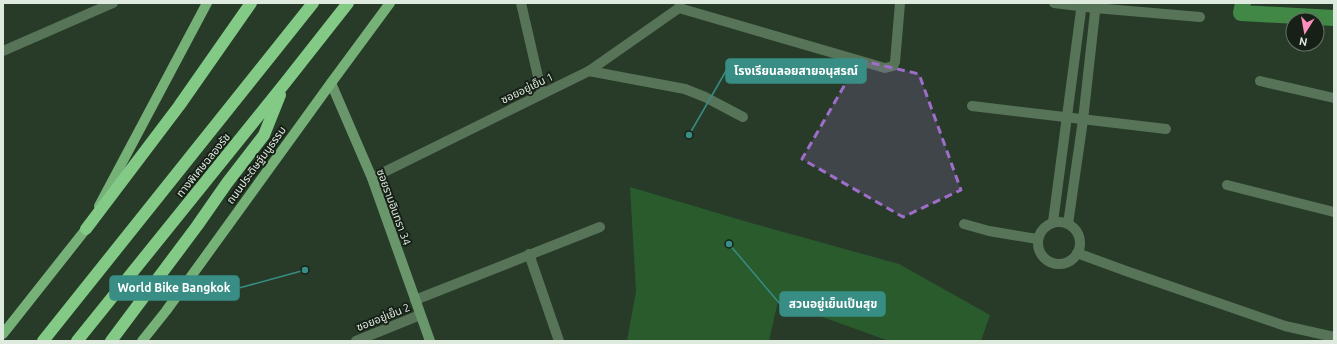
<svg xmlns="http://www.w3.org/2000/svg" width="1337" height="344" font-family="Ubuntu,'Noto Sans Thai',sans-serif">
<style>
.green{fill:#295b2d}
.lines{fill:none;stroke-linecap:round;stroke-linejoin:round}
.canal{stroke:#418846;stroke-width:16}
.street{stroke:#587458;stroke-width:10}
.secondary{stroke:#69976b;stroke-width:10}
.primary{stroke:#76b278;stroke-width:10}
.highway{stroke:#82ca85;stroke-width:12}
.marked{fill:#9e6eca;fill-opacity:0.2;stroke:#9e6eca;stroke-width:3;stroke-dasharray:8 5;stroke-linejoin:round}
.labels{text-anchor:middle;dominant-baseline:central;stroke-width:4;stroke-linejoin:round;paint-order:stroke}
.street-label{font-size:11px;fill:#deeade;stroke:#172017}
.leader{fill:none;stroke:#388d84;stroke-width:1.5}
.callout-dot{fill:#388d84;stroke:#172017;stroke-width:1.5}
.callout{fill:#388d84;stroke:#388d84;stroke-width:1.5}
.callout-label{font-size:12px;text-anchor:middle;font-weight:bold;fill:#fff}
</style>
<rect width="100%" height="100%" fill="#273b28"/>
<!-- green -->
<polygon class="green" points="630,187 751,223 899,264 990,315 981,341 889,341 778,301 769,341 627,341 636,291"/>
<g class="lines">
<!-- canal -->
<polyline class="canal" points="1243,3 1241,13 1334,18"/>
<!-- street -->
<g class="street">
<polyline points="521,3 542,94"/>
<polyline points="1054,3 1095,8 1200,17"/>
<polyline points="679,8 885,68 893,66 895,62 900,3"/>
<polyline points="3,51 113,3"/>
<polyline points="589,71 685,89 705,97 743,117"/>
<polyline points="1260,81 1334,98"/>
<polyline points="972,106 1166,129"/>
<polyline points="372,178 589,71 679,8 680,3"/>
<polyline points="1227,185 1334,212"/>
<circle cx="1059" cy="243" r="21"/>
<polyline points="1053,222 1082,3"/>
<polyline points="964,224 989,231 1037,239"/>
<polyline points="1068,224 1083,120 1096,3"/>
<polyline points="1077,253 1126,271 1285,326 1334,337"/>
<polyline points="529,254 559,341"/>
<polyline points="415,300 600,227"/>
<polyline points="356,341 420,315"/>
</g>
<!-- secondary -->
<polyline class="secondary" points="331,83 372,178 430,341"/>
<!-- primary -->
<g class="primary">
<polyline points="99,206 207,3"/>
<polyline points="3,334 86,229 89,224"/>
<polyline points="142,341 166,311 331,83 390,3"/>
</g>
<!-- highway -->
<g class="highway">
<polyline points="86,229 179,106 251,3"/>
<polyline points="43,341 313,3"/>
<polyline points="77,341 285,83 348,3"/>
<polyline points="111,341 197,226 227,183 264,135 280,95"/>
</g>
</g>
<!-- marked area -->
<path class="marked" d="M 859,60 L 919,74 L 961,190 L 903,217 L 802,159 Z"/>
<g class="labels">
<!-- street labels -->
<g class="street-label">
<text transform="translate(527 88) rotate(-26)">ซอยอยู่เย็น 1</text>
<text transform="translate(203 165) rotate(-51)">ทางพิเศษฉลองรัช</text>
<text transform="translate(256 165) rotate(-54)">ถนนประดิษฐ์มนูธรรม</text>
<text transform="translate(394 207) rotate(70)">ซอยรามอินทรา 34</text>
<text transform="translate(383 317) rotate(-22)">ซอยอยู่เย็น 2</text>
</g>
</g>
<!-- callouts -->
<path class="leader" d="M689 135L726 71M305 270L239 288M729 244L780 304"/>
<g class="callout-dot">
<circle cx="689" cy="135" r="4"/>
<circle cx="305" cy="270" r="4"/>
<circle cx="729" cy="244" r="4"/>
</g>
<g class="callout">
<rect x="726" y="59" width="140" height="24" rx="4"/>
<rect x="110" y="276" width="129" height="24" rx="4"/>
<rect x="780" y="292" width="105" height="24" rx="4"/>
</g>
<g class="callout-label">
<text x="796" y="75">โรงเรียนลอยสายอนุสรณ์</text>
<text x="174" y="292">World Bike Bangkok</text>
<text x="833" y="308">สวนอยู่เย็นเป็นสุข</text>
</g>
<!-- border -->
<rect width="1337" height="344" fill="none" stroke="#deeade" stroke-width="8"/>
<!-- north arrow -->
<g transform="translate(1305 32) rotate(191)"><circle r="19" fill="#172017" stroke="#677167"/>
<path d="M0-3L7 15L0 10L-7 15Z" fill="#fe8ebc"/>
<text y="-6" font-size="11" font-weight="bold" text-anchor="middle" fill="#deeade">N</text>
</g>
</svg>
